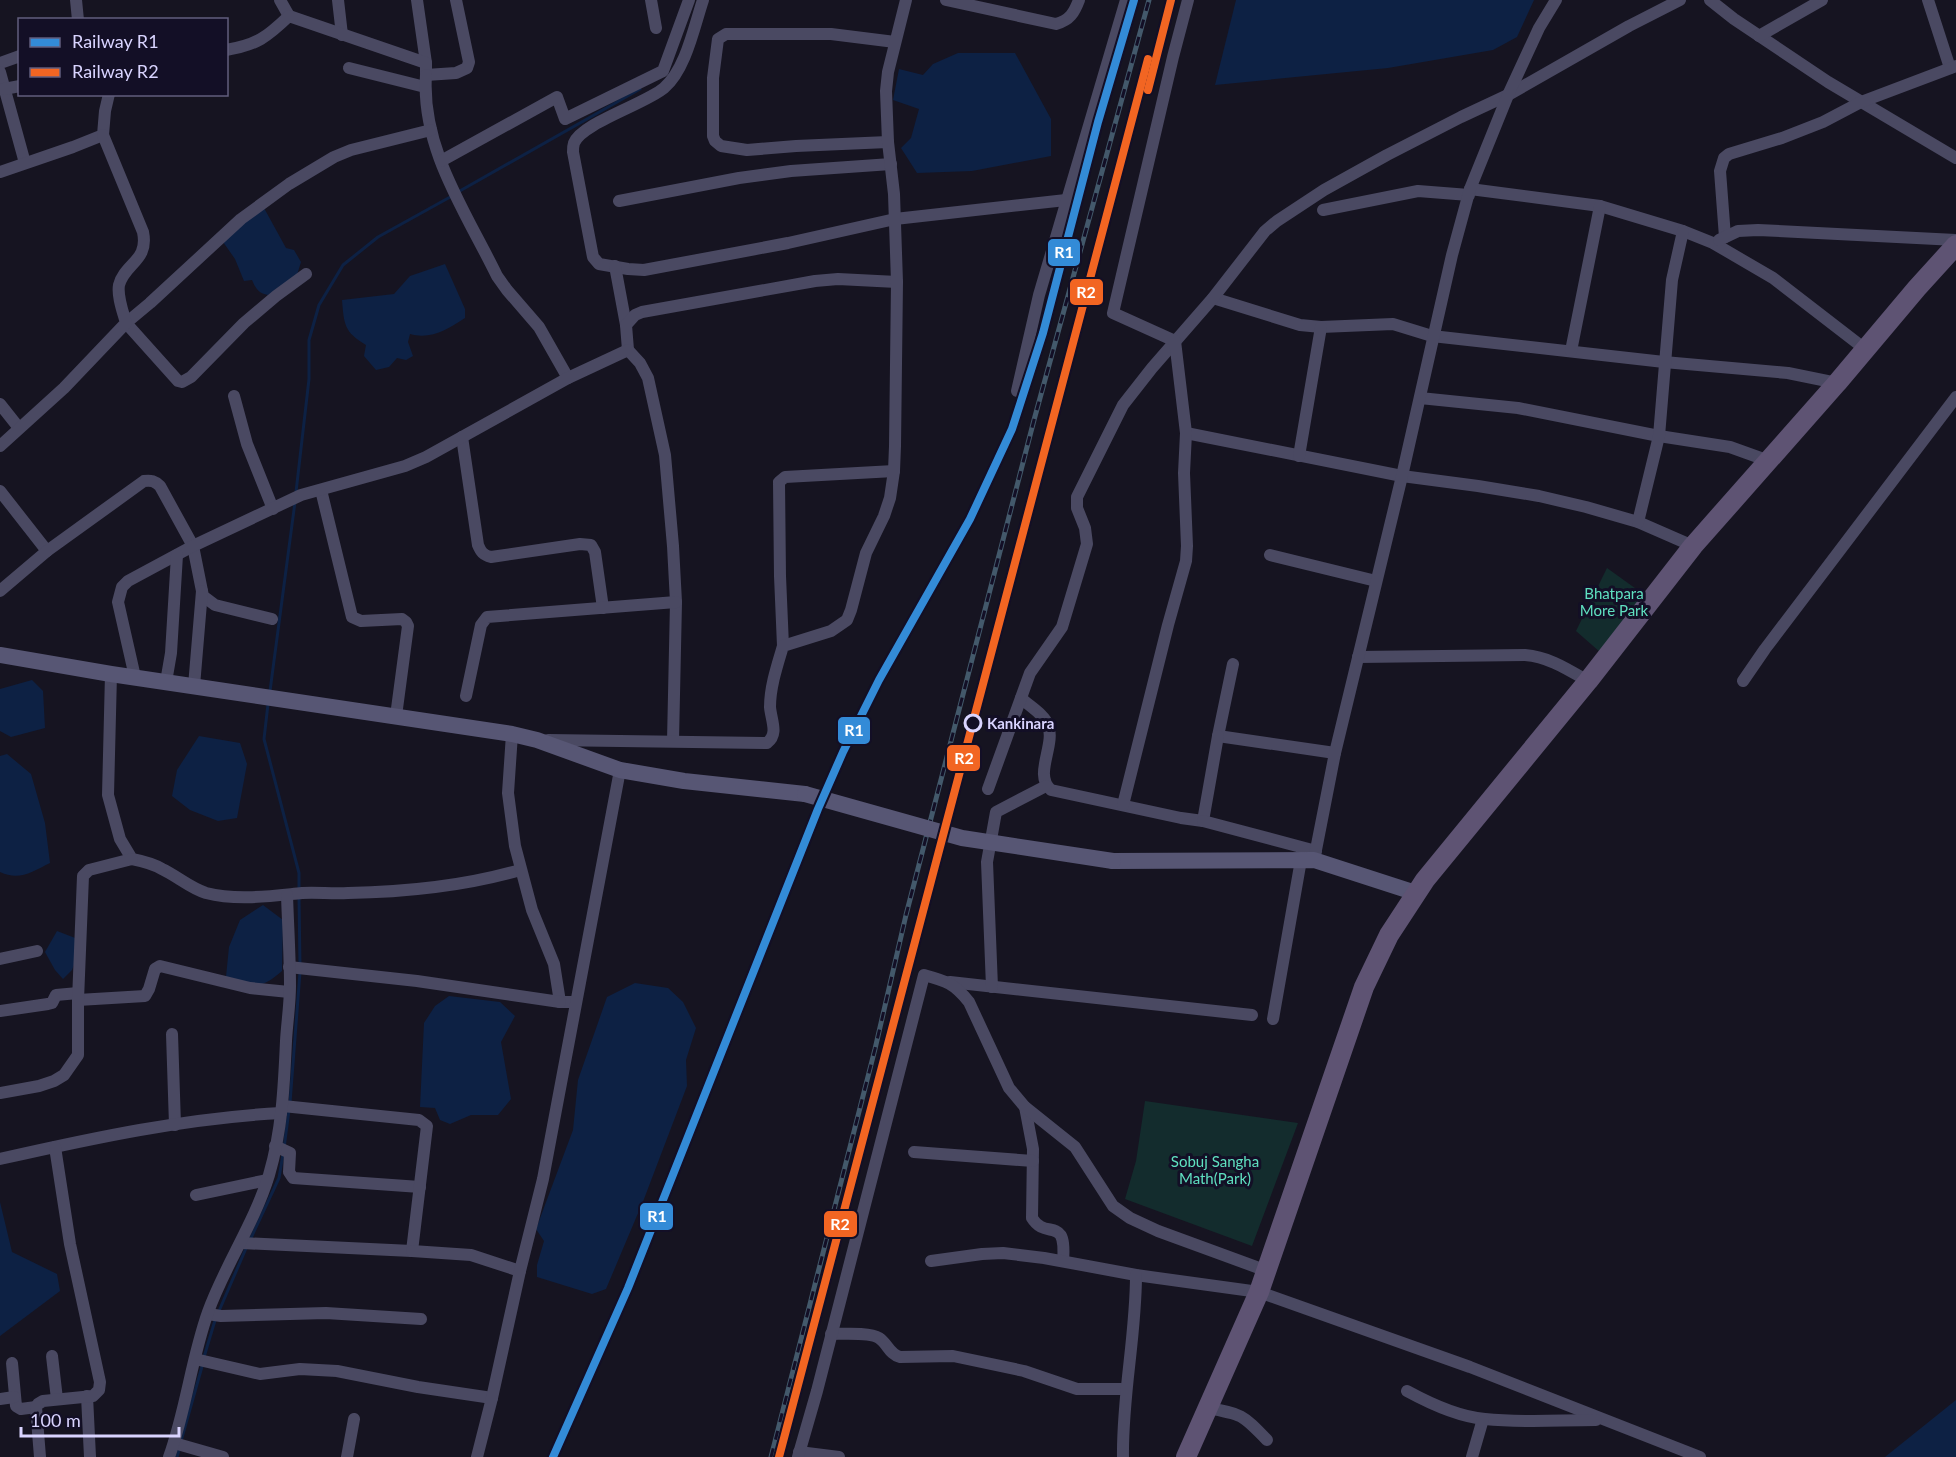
<svg xmlns="http://www.w3.org/2000/svg" width="1956" height="1457" font-family="Lato,sans-serif">
<style>
.green{fill:#132c2d}
.water{fill:#0d2144}
.lines{fill:none;stroke-linecap:round;stroke-linejoin:round}
.stream{stroke:#0d2144;stroke-width:3}
.street{stroke:#4a4962;stroke-width:12}
.secondary{stroke:#575674;stroke-width:16}
.primary{stroke:#5e5373;stroke-width:20}
.rail-casing{stroke:#43596b;stroke-width:5}
.rail{stroke:#130f26;stroke-width:3;stroke-dasharray:9;stroke-linecap:butt}
.secondary-bridge{stroke:#575674;stroke-width:16}
.rail-1-casing{stroke:#130f26;stroke-width:12}
.rail-2-casing{stroke:#130f26;stroke-width:12}
.rail-1{stroke:#338bd7;stroke-width:8}
.rail-2{stroke:#f26522;stroke-width:8}
.stop-dot{fill:#130f26;stroke:#d9d4ff;stroke-width:3}
.labels{text-anchor:middle;dominant-baseline:central;stroke-width:6;stroke-linejoin:round;paint-order:stroke}
.park-label{font-size:15px;fill:#5fe0c0;stroke:#130f26}
.stop-label{font-size:15px;font-weight:bold;fill:#d9d4ff;stroke:#130f26;text-anchor:start}
.line-badge{stroke:#130f26;stroke-width:2}
.badge-label{font-size:16px;text-anchor:middle;font-weight:bold;fill:#fff}
</style>
<rect width="100%" height="100%" fill="#161421"/>
<!-- green -->
<g class="green">
<polygon points="1607,568 1646,596 1600,652 1576,631"/>
<polygon points="1145,1101 1298,1123 1252,1246 1125,1199 1136,1161"/>
</g>
<!-- water -->
<g class="water">
<polygon points="1236,0 1534,0 1517,37 1493,50 1388,68 1215,85"/>
<polygon points="958,53 1015,53 1051,119 1051,156 972,171 917,173 901,148 911,138 919,109 893,100 899,69 923,75 933,64"/>
<path d="M 264,208 L 286,248 L 294,250 L 301,262 L 297,275 L 268,295 C 258,293 256,289 252,280 L 244,281 L 235,259 L 221,239 Z"/>
<path d="M 445,264 L 465,309 L 465,318 C 448,329 431,340 410,334 L 408,342 L 413,356 L 406,360 L 397,358 L 389,367 L 376,370 L 364,356 L 366,345 C 344,332 344,324 342,300 L 394,294 L 410,276 Z"/>
<polygon points="32,680 43,691 45,728 11,737 0,731 0,689"/>
<polygon points="199,736 240,743 247,764 237,818 218,821 190,810 172,796 177,770"/>
<path d="M 7,754 L 31,774 L 45,823 L 50,863 C 32,872 19,881 0,872 L 0,756 Z"/>
<path d="M 263,905 L 283,920 L 282,971 C 258,992 254,985 226,977 L 229,947 L 240,920 Z"/>
<polygon points="57,931 83,941 72,970 63,979 55,970 45,952"/>
<polygon points="635,983 668,988 683,1002 696,1028 686,1060 687,1086 644,1199 606,1289 592,1294 537,1277 537,1265 544,1241 536,1229 573,1130 578,1080 607,997"/>
<polygon points="449,996 500,1002 515,1016 501,1042 511,1099 498,1115 471,1115 450,1124 440,1120 435,1108 420,1107 424,1023 435,1006"/>
<polygon points="0,1202 12,1252 57,1274 60,1291 0,1336"/>
<polygon points="1956,1400 1956,1457 1885,1457"/>
</g>
<g class="lines">
<!-- stream -->
<g class="stream">
<polyline points="458,192 640,89"/>
<polyline points="296,492 309,379 309,340 319,305 343,265 378,237 452,196"/>
<polyline points="270,691 295,502"/>
<polyline points="268,704 264,739 299,873 299,891"/>
<polyline points="299,897 300,966"/>
<polyline points="290,1103 300,972"/>
<polyline points="284,1148 289,1110"/>
<polyline points="250,1240 279,1178 283,1154"/>
<polyline points="219,1311 247,1246"/>
<polyline points="204,1357 216,1317"/>
<polyline points="181,1441 203,1363"/>
<polyline points="177,1457 180,1447"/>
</g>
<!-- street -->
<g class="street">
<polyline points="76,0 78,20"/>
<polyline points="280,0 289,16"/>
<polyline points="338,0 342,35"/>
<polyline points="417,0 426,63"/>
<polyline points="651,0 656,28"/>
<path d="M 703,0 C 694,27 686,69 664,88 C 645,104 582,123 574,143 C 573,146 573,149 573,152 L 593,257 L 599,264 L 628,269 L 644,270 L 788,243 L 895,219 L 1066,200"/>
<path d="M 946,0 L 1056,24 C 1070,20 1074,13 1079,0"/>
<polyline points="1710,0 1734,19 1828,82 1956,158"/>
<polyline points="1928,0 1950,68"/>
<polyline points="1759,36 1822,0"/>
<path d="M 226,50 C 257,45 267,37 289,16 L 426,63 L 426,75 L 456,73 L 467,68 L 469,62 L 456,0"/>
<polyline points="0,63 20,56"/>
<polyline points="349,68 425,87"/>
<polyline points="0,72 25,163"/>
<path d="M 426,75 C 421,149 466,212 497,276 L 507,290 L 539,327 L 568,378"/>
<polyline points="4,89 20,86"/>
<polyline points="888,142 796,146 747,150 721,146 715,141 713,136 713,78 718,39 726,34 831,34 895,42"/>
<polyline points="441,161 557,97 565,119 663,71 689,0"/>
<polyline points="0,172 73,147 103,135 105,111 109,94"/>
<polyline points="1470,189 1600,206 1683,231 1713,243 1773,278 1865,349"/>
<polyline points="619,201 739,178 791,171 891,164"/>
<polyline points="1323,210 1418,191 1469,195"/>
<polyline points="1725,237 1720,171 1724,158 1729,154 1782,138 1823,122 1861,102 1956,66"/>
<polyline points="1719,240 1738,231 1758,230 1956,240"/>
<polyline points="615,266 626,325"/>
<polyline points="306,274 276,296 244,323 191,377 182,382 178,381 126,323 150,303 241,219 289,184 334,157 351,150 431,130"/>
<polyline points="1213,298 1300,325 1321,327 1393,324 1432,336 1664,362 1788,373 1837,383"/>
<polyline points="628,350 626,325 635,315 642,312 815,281 838,279 897,282"/>
<polyline points="1571,351 1600,206"/>
<polyline points="1017,391 1039,295 1126,0"/>
<polyline points="234,396 247,444 273,509"/>
<polyline points="1420,398 1518,408 1659,436 1730,447 1769,461"/>
<polyline points="0,404 19,428"/>
<polyline points="1186,433 1402,476 1478,486 1539,496 1586,507 1638,522 1693,546"/>
<path d="M 462,437 L 478,545 C 481,552 483,555 491,557 L 580,544 L 591,545 L 595,552 L 603,608"/>
<path d="M 0,446 L 64,388 L 126,323 C 123,312 117,296 119,285 C 125,263 149,261 143,232 L 103,135"/>
<polyline points="1299,456 1321,327"/>
<polyline points="321,490 352,617 361,621 402,619 406,622 408,626 396,716"/>
<polyline points="0,491 47,551"/>
<polyline points="1638,522 1659,436 1672,280 1683,231"/>
<polyline points="1270,555 1376,581"/>
<path d="M 0,591 L 47,551 L 144,481 C 151,480 155,481 160,486 L 193,546 L 203,596 L 215,605 L 272,619"/>
<polyline points="783,646 780,576 779,482 785,477 894,471"/>
<path d="M 1358,657 L 1525,655 C 1549,657 1567,669 1588,681"/>
<polyline points="1233,664 1218,736 1335,753"/>
<path d="M 111,674 L 108,795 L 120,839 L 132,859 C 142,861 152,863 162,869 C 177,876 190,888 206,893 C 237,901 271,896 302,893 C 317,892 332,894 348,893 C 405,892 465,886 520,870"/>
<polyline points="135,677 118,602 122,587 128,581 193,546 301,495 405,466 426,457 568,378 628,350 640,363 648,378 665,455 673,546 676,602 673,741"/>
<polyline points="1743,681 1765,649 1956,397"/>
<polyline points="166,682 171,653 177,555"/>
<polyline points="194,686 202,591"/>
<polyline points="466,696 481,625 487,617 676,602"/>
<path d="M 1021,698 C 1029,706 1044,714 1048,725 C 1056,745 1033,775 1051,790 L 1181,818 L 1203,821 L 1218,736"/>
<polyline points="512,734 508,793 515,846 532,910 554,964 560,1002 575,1002"/>
<path d="M 548,740 L 767,743 C 779,734 771,720 770,707 C 770,687 777,666 783,646 L 831,631 L 847,620 L 851,610 L 866,553 L 884,516 L 890,498 L 894,471 L 895,446 L 897,282 L 894,194 L 888,142 L 886,91 L 888,72 L 906,0"/>
<polyline points="988,789 1030,673 1062,627 1087,544 1085,528 1077,508 1077,497 1123,405 1152,368 1213,298 1265,231 1277,221 1324,190 1387,155 1461,117 1508,95 1629,26 1680,0"/>
<polyline points="1123,805 1168,625 1186,561 1187,546 1184,473 1186,433 1175,341 1113,313 1173,57 1188,0"/>
<polyline points="1203,821 1316,851"/>
<polyline points="1314,860 1335,753 1402,476 1452,255 1470,189 1508,95 1539,28 1556,0"/>
<polyline points="0,959 37,951"/>
<polyline points="289,967 417,981 560,1002"/>
<polyline points="950,982 1252,1015"/>
<polyline points="992,987 987,862 996,812 1046,786"/>
<polyline points="78,1000 145,996 149,989 155,969 160,966 250,988 289,992"/>
<polyline points="0,1011 48,1004 52,1003 56,995 78,993"/>
<polyline points="1273,1019 1301,860"/>
<polyline points="172,1034 175,1125"/>
<polyline points="0,1093 39,1086 54,1081 64,1075 78,1055 78,1000 83,876 89,870 132,859"/>
<path d="M 1025,1107 L 1033,1149 L 1032,1218 C 1046,1241 1067,1214 1063,1261"/>
<polyline points="275,1146 290,1153 289,1172 293,1178 420,1187"/>
<polyline points="914,1152 1033,1161"/>
<path d="M 0,1159 C 93,1138 186,1118 281,1113"/>
<polyline points="196,1195 267,1180"/>
<polyline points="242,1243 412,1251 427,1126 419,1120 283,1106"/>
<polyline points="412,1251 471,1255 520,1271"/>
<polyline points="931,1261 982,1254 1003,1253 1044,1258 1136,1275 1259,1292 1470,1367 1700,1457"/>
<polyline points="208,1314 221,1316 326,1313 421,1319"/>
<path d="M 831,1334 C 843,1334 870,1332 879,1338 C 888,1344 889,1354 900,1357 L 953,1356 L 1024,1371 L 1077,1389 L 1126,1389"/>
<polyline points="52,1356 57,1399"/>
<polyline points="195,1359 260,1374 300,1369 337,1371 418,1387 492,1398"/>
<polyline points="12,1363 16,1406 21,1409 36,1407"/>
<path d="M 1407,1391 C 1429,1403 1460,1417 1485,1419 C 1522,1423 1559,1420 1596,1420"/>
<polyline points="87,1396 90,1457"/>
<polyline points="0,1399 14,1397"/>
<path d="M 1207,1408 C 1242,1414 1242,1414 1267,1440"/>
<polyline points="174,1443 223,1457"/>
<polyline points="799,1452 839,1457"/>
<polyline points="40,1457 36,1407 38,1404 43,1401 93,1396 99,1390 100,1382 70,1244 55,1147"/>
<path d="M 169,1457 C 186,1410 191,1360 208,1312 C 225,1265 254,1224 269,1175 C 282,1131 284,1086 286,1041 C 287,1023 290,1004 290,986 C 290,956 288,926 287,895"/>
<polyline points="347,1457 354,1419"/>
<polyline points="477,1457 492,1398 520,1271 543,1179 620,770"/>
<path d="M 798,1457 L 817,1391 L 924,975 C 946,981 954,983 969,1002 L 1009,1088 L 1025,1107 L 1075,1147 L 1113,1206 L 1130,1218 L 1158,1231 L 1267,1271"/>
<path d="M 1123,1457 C 1122,1396 1136,1336 1136,1275"/>
<polyline points="1472,1457 1483,1419"/>
</g>
<!-- secondary -->
<g class="secondary">
<polyline points="0,655 111,674 512,734 537,740 620,770 684,781 805,794"/>
<polyline points="1113,861 1314,860 1416,893"/>
</g>
<!-- primary -->
<polyline class="primary" points="1186,1457 1259,1292 1364,987 1389,935 1425,880 1588,681 1693,546 1837,383 1917,288 1956,245"/>
<!-- rail casing -->
<g class="rail-casing">
<g id="rail">
<polyline points="553,1457 628,1288 818,809 843,752 879,680 970,519 1012,429 1043,333 1098,122 1134,0"/>
<polyline points="771,1457 875,1049 906,915 1034,420 1149,0"/>
</g>
</g>
<!-- rail -->
<use href="#rail" class="rail"/>
<!-- secondary-bridge -->
<polyline class="secondary-bridge" points="805,794 962,838 1113,861"/>
<!-- rail-1 casing -->
<g class="rail-1-casing">
<polyline id="rail-1" points="553,1457 628,1288 818,809 843,752 879,680 970,519 1012,429 1043,333 1098,122 1134,0"/>
</g>
<!-- rail-2 casing -->
<g class="rail-2-casing">
<g id="rail-2">
<polyline points="1148,90 1171,0"/>
<polyline points="779,1457 1148,59"/>
</g>
</g>
<!-- rail-1 -->
<use href="#rail-1" class="rail-1"/>
<!-- rail-2 -->
<use href="#rail-2" class="rail-2"/>
</g>
<!-- markers -->
<circle class="stop-dot" cx="973" cy="723" r="8"/>
<g class="labels">
<!-- park labels -->
<g class="park-label">
<text x="1614" y="593">Bhatpara<tspan x="1614" dy="17">More Park</tspan></text>
<text x="1215" y="1161">Sobuj Sangha<tspan x="1215" dy="17">Math(Park)</tspan></text>
</g>
<!-- stop labels -->
<g class="stop-label">
<text x="987" y="723">Kankinara</text>
</g>
</g>
<g class="line-badge">
<rect x="1047" y="238" width="34" height="29" rx="6" fill="#338bd7"/>
<rect x="1069" y="278" width="35" height="28" rx="6" fill="#f26522"/>
<rect x="837" y="716" width="34" height="29" rx="6" fill="#338bd7"/>
<rect x="946" y="744" width="35" height="28" rx="6" fill="#f26522"/>
<rect x="639" y="1202" width="35" height="29" rx="6" fill="#338bd7"/>
<rect x="823" y="1210" width="35" height="28" rx="6" fill="#f26522"/>
</g>
<g class="badge-label">
<text x="1064" y="258">R1</text>
<text x="1086" y="298">R2</text>
<text x="854" y="736">R1</text>
<text x="964" y="764">R2</text>
<text x="657" y="1222">R1</text>
<text x="840" y="1230">R2</text>
</g>
<!-- legend -->
<rect x="18" y="18" width="210" height="78" fill="#130f26" stroke="#625e7d" stroke-width="1.5"/>
<rect x="30" y="38" width="30" height="9" fill="#338bd7" stroke="#625e7d" stroke-width="1.5"/>
<text x="72" y="48" font-size="18" fill="#d9d4ff">Railway R1</text>
<rect x="30" y="68" width="30" height="9" fill="#f26522" stroke="#625e7d" stroke-width="1.5"/>
<text x="72" y="78" font-size="18" fill="#d9d4ff">Railway R2</text>
<!-- scale -->
<path d="M21 1427v9h158v-9" fill="none" stroke="#d9d4ff" stroke-width="3"/>
<text x="30" y="1427" font-size="18" fill="#d9d4ff" stroke="#130f26" stroke-width="4.5" paint-order="stroke">100 m</text>
</svg>
